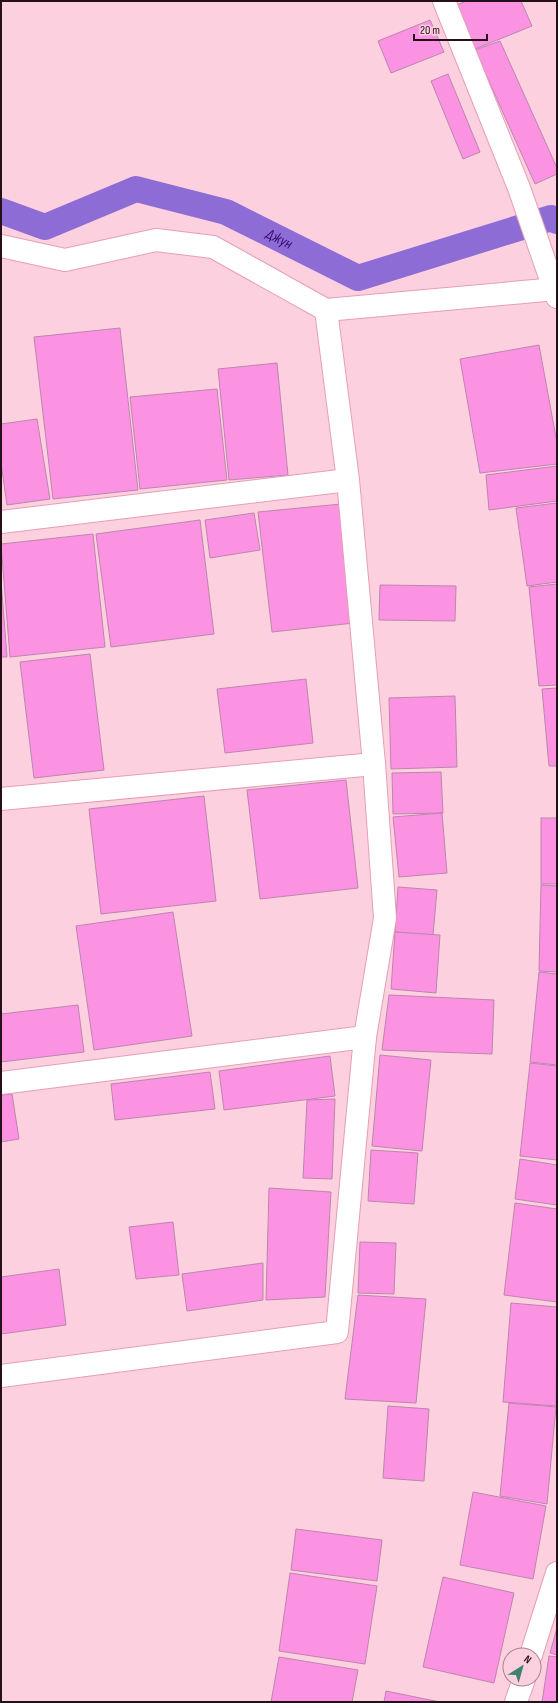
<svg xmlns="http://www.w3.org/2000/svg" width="558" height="1703" font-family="'Sofia Sans Condensed',sans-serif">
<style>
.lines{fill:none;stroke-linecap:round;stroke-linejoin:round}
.canal{stroke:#8e6cd5;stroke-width:26}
.building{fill:#fb93e2;stroke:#bd85ae}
.minor-casing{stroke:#e59fb8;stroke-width:24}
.minor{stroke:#fff;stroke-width:22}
.labels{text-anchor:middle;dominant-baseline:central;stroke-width:3;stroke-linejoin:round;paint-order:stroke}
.water-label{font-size:15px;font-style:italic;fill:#390d6e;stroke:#fcd0df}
</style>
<rect width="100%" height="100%" fill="#fcd0df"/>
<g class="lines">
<!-- canal -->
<path class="canal" id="s1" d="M 1,211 L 45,227 L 136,189 L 226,212 L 358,278 L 551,218 L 557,221"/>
</g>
<!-- building -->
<g class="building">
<polygon points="466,1 521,1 532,26 475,49 457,5"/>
<polygon points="430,20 444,52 391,73 378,41"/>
<polygon points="500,41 557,168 557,174 535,184 475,50"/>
<polygon points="448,74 480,152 463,159 431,81"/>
<polygon points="120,328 138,490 53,499 34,337"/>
<polygon points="539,345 557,443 557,464 480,473 460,359"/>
<polygon points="277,363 288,475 229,480 218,369"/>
<polygon points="217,389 227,480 140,489 130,397"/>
<polygon points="37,419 50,499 7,505 1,463 1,424"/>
<polygon points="557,466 557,501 489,510 486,475"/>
<polygon points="557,503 557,582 527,586 516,508"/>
<polygon points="341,504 354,623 272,632 258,512"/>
<polygon points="254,513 260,550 210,558 205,520"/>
<polygon points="200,520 214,634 111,647 96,534"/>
<polygon points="93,534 105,647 10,657 1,544"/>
<polygon points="1,580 7,657 1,657"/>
<polygon points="557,584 557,685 539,686 529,587"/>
<polygon points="380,585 456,586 455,621 379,620"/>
<polygon points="90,654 104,770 34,778 20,662"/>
<polygon points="306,679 313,743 225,753 217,689"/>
<polygon points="557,688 557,766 549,766 542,689"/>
<polygon points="455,696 457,767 391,769 389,698"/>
<polygon points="441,772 443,813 393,814 392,773"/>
<polygon points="346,780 358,888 260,899 247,790"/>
<polygon points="204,796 216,901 101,914 89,809"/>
<polygon points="442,813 447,873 399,877 393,817"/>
<rect x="541" y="818" width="16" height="66"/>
<polygon points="541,885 557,886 557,972 539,971"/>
<polygon points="398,887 437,890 433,935 395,932"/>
<polygon points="173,912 192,1036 94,1050 76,926"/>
<polygon points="395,932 440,935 436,993 391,989"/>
<polygon points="539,972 557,974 557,1065 530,1062"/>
<polygon points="389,995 494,1000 492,1054 382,1050"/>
<polygon points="78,1005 84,1052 1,1062 1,1014"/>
<polygon points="380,1055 431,1060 422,1151 372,1146"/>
<polygon points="330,1056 335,1096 224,1110 219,1071"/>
<polygon points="530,1063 557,1066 557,1160 520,1156"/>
<polygon points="210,1072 215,1109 115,1120 111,1084"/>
<polygon points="12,1094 19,1139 1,1142 1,1095"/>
<polygon points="335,1099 332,1179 303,1178 307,1100"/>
<polygon points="371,1150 418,1153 414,1204 368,1201"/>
<polygon points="520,1159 557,1165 557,1205 515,1199"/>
<polygon points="269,1188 331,1192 325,1297 266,1300"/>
<polygon points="515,1203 557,1209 557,1302 504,1295"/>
<polygon points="173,1222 179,1275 136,1279 129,1227"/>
<polygon points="360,1242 396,1243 394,1294 358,1293"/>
<polygon points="263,1263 263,1300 187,1311 182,1274"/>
<polygon points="59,1269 66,1325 1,1334 1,1277"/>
<polygon points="358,1295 426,1299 416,1403 345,1399"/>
<polygon points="511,1303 557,1307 556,1406 503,1402"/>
<polygon points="509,1403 556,1407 547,1504 500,1496"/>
<polygon points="388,1406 429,1409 424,1481 383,1478"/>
<polygon points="473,1492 546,1506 533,1579 460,1565"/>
<polygon points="296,1529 382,1540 377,1581 291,1570"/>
<polygon points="290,1573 377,1586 365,1664 279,1651"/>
<polygon points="443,1577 514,1593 494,1683 423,1667"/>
<polygon points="557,1628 557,1655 550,1653"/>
<polygon points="549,1656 557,1657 557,1702 542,1702"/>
<polygon points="279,1657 358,1670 352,1702 271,1702"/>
<polygon points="386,1691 440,1702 384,1702"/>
</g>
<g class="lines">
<!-- minor casing -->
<g class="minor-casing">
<g id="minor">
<polyline points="444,1 519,188 557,297"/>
<polyline points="1,246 65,260 156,240 213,247 326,310 556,289"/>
<polyline points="1,522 348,480"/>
<polyline points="1,799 374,764"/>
<polyline points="1,1083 365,1037"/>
<polyline points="1,1376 337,1332 365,1037 385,918 374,764 348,480 326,310"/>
<polyline points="531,1655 557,1573"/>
<polyline points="516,1702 524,1679"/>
</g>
</g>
<!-- minor -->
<use href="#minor" class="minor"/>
</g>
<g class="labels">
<!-- water labels -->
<g class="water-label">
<text stroke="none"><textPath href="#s1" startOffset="298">Джун</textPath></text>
</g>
</g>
<!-- border -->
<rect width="558" height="1703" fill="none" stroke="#270f19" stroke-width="4"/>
<!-- north arrow -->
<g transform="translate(522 1667) rotate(37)"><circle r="19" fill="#fcd0df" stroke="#a78390"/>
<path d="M0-3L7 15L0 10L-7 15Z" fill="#408172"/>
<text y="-6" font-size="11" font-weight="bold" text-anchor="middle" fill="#270f19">N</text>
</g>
<!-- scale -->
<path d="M414 34v6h73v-6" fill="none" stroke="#270f19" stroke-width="2"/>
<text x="420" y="34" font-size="12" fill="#270f19" stroke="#fcd0df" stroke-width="3" paint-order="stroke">20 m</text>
</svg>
